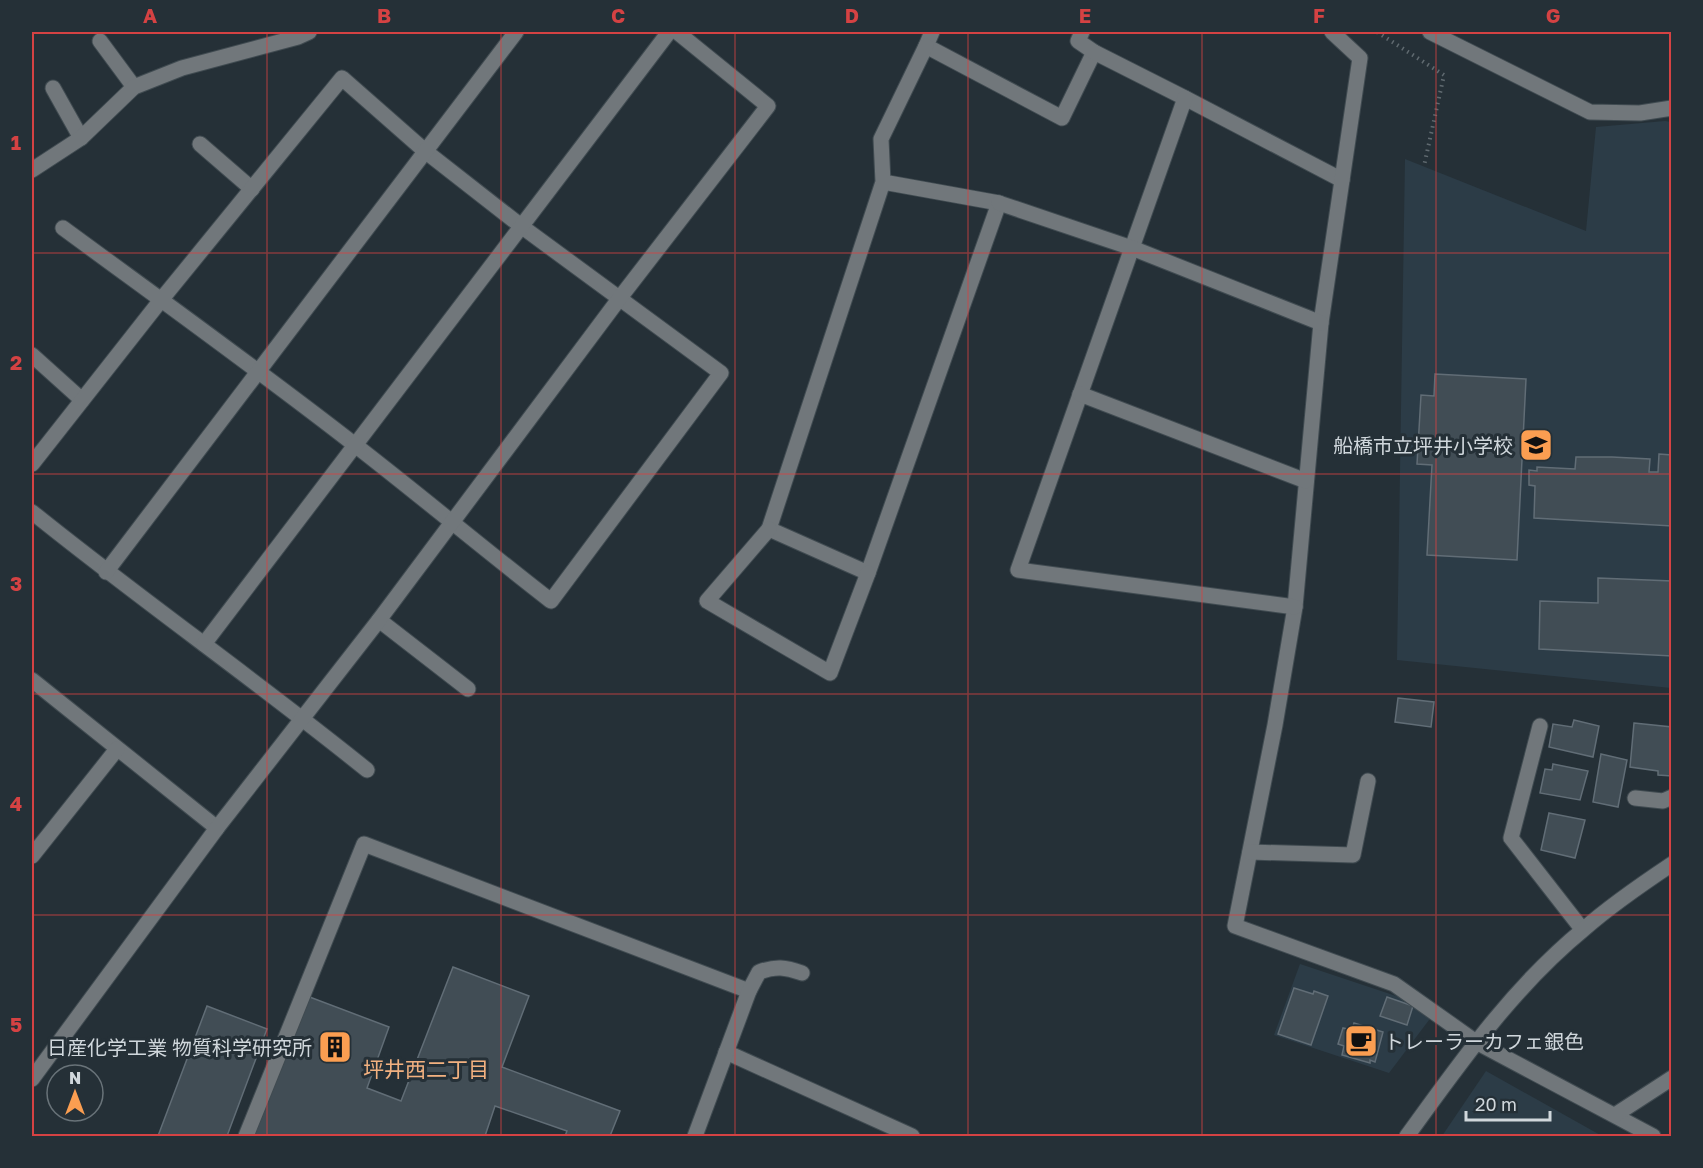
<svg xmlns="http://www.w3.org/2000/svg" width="1703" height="1168" font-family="'Golos Text','Noto Sans JP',sans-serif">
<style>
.built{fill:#2c3c47}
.building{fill:#414d55;stroke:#616d76;stroke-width:1.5}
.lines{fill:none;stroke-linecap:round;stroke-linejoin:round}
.minor-casing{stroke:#404b51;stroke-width:17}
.path{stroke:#606a70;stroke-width:4;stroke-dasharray:1.5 4.5;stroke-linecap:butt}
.minor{stroke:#71777b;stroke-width:15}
.grid{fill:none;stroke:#d54243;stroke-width:1.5;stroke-opacity:0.55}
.labels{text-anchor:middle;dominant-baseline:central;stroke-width:6;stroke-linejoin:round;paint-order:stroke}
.poi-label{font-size:20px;fill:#d0d7dc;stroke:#253037;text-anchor:end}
.neighbourhood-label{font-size:21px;fill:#f2b180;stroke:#253037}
.neatline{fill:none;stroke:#d54243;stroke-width:2}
.grid-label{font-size:20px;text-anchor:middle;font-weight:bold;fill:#d54243}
</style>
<rect width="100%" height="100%" fill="#253037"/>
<!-- built -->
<g class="built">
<polygon points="1665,121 1671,122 1671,688 1397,660 1405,159 1586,231 1596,127"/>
<polygon points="1300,964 1408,1000 1432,1016 1389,1073 1274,1035"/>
<polygon points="1486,1071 1602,1136 1442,1136"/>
</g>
<!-- building -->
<g class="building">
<polygon points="1435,374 1526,379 1517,560 1427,555 1432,465 1417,464 1421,395 1434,396"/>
<polygon points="1659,454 1672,455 1672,526 1534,518 1535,486 1529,485 1529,470 1537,471 1537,467 1575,469 1576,457 1612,457 1650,459 1649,472 1658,472"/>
<polygon points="1598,578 1672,581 1672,656 1539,649 1540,601 1598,603"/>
<polygon points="1398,698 1434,702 1431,727 1395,722"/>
<polygon points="1574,720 1599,726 1593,757 1549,747 1553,724 1572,727"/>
<polygon points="1634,723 1672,727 1672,776 1658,775 1658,771 1630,767"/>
<polygon points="1601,754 1627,760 1618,807 1593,802"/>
<polygon points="1553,764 1588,771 1580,800 1540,793 1545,769 1552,770"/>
<polygon points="1549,813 1585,820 1575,858 1541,850"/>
<polygon points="453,967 529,996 502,1067 620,1111 610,1136 565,1136 567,1131 495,1106 485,1136 254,1136 307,996 389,1027 367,1088 401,1101"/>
<polygon points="1294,988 1313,994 1314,991 1328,996 1311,1045 1278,1034"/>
<polygon points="1387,997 1413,1006 1407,1025 1380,1016"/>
<polygon points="207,1006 267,1029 227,1136 158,1136"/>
<polygon points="1354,1023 1383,1032 1375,1062 1370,1060 1370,1063 1342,1055 1344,1046 1338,1044 1343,1028 1352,1030"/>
</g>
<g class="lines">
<!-- minor casing -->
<g class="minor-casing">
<g id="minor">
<polyline points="932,32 926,46 1062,118 1094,52"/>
<polyline points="1082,32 1078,41 1094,52 1185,98 1342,180"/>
<polyline points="1332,32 1360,58 1321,323 1295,607 1275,725 1235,926 1394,984 1476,1042 1653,1136"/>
<polyline points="1430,32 1590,112 1640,113 1672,108"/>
<polyline points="100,41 134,87"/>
<polyline points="53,88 81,138"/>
<polyline points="1185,98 1018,570 1295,607"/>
<polyline points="200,144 252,189"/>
<polyline points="32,170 81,138 134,87 182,68 298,37 309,32"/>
<polyline points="883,182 999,203 868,573 769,529 883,182 881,139 926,46"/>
<polyline points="999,203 1132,248 1321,323"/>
<polyline points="32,355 82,400"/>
<polyline points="1080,394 1306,481"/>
<path d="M 32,464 L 161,300 L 342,78 L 425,151 L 521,226 L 721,373 L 551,601 C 485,550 421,496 355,445 C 260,371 161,300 63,228"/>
<path d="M 32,512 C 141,600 257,681 367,770"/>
<polyline points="769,529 707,601 830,673 868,573"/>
<polyline points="106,572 516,32"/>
<polyline points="379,620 468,689"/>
<polyline points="204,644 669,32"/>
<polyline points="32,680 217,828"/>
<polyline points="1540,726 1511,838 1582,929"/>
<polyline points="1635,798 1663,801 1672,797"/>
<polyline points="1250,852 1353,855 1368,781"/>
<polyline points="32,856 117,749"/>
<polyline points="726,1052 912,1136"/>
<polyline points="32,1079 217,828 379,620 619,299 768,106 677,32"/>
<polyline points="1615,1115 1672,1078"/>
<polyline points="246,1136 364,844 749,991"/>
<path d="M 695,1136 L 749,991 L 759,972 C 776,966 785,967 802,973"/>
<path d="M 1407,1136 C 1460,1063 1513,987 1584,929 C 1611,905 1642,884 1672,864"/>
</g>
</g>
<!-- path -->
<polyline class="path" points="1377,32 1444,75 1424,166"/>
<!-- minor -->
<use href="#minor" class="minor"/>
</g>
<!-- grid -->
<path class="grid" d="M 267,32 L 267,1136M 501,32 L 501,1136M 735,32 L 735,1136M 968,32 L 968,1136M 1202,32 L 1202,1136M 1436,32 L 1436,1136M 32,253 L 1672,253M 32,474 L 1672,474M 32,694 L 1672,694M 32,915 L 1672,915"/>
<!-- icons -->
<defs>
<g id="school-square" transform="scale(1.725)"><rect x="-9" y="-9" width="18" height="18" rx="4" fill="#fb9e51" stroke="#253037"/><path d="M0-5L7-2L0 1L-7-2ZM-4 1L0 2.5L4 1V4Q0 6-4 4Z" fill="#111"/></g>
<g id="cafe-square" transform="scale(1.725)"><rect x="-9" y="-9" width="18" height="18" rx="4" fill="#fb9e51" stroke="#253037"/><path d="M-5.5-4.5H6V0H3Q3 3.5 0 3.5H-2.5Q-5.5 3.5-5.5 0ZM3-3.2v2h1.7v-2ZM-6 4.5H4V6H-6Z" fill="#111"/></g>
<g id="building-square" transform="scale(1.725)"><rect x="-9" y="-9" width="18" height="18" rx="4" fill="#fb9e51" stroke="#253037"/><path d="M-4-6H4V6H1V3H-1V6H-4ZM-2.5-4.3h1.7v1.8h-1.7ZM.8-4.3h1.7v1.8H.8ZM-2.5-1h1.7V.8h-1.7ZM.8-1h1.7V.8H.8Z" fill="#111"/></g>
</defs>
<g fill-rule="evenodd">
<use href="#school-square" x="1536" y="445"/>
<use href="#cafe-square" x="1361" y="1041"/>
<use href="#building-square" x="335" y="1047"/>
</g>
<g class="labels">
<!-- poi labels -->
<g class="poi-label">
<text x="1513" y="445">船橋市立坪井小学校</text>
<text x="1384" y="1041" text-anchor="start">トレーラーカフェ銀色</text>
<text x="312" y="1047">日産化学工業 物質科学研究所</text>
</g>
<!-- neighbourhood labels -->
<g class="neighbourhood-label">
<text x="426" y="1069">坪井西二丁目</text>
</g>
</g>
<!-- border -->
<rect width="1703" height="1168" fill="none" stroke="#253037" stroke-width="66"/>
<!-- north arrow -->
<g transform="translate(75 1093)"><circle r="28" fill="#253037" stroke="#697379" stroke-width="1.5"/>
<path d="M0-4.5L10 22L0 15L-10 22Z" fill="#fb9e51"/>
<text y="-9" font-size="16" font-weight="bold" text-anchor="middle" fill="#d0d7dc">N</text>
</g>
<!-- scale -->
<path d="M1466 1111v9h84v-9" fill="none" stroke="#d0d7dc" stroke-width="3"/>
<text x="1475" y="1111" font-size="18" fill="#d0d7dc" stroke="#253037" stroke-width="4.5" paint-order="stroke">20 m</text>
<rect x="33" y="33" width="1637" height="1102" class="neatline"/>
<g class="grid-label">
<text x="150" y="23">A</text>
<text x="384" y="23">B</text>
<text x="618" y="23">C</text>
<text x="852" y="23">D</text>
<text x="1085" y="23">E</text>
<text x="1319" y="23">F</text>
<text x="1553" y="23">G</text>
<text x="16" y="150">1</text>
<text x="16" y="370">2</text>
<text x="16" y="591">3</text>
<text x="16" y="811">4</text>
<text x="16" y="1032">5</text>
</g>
</svg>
